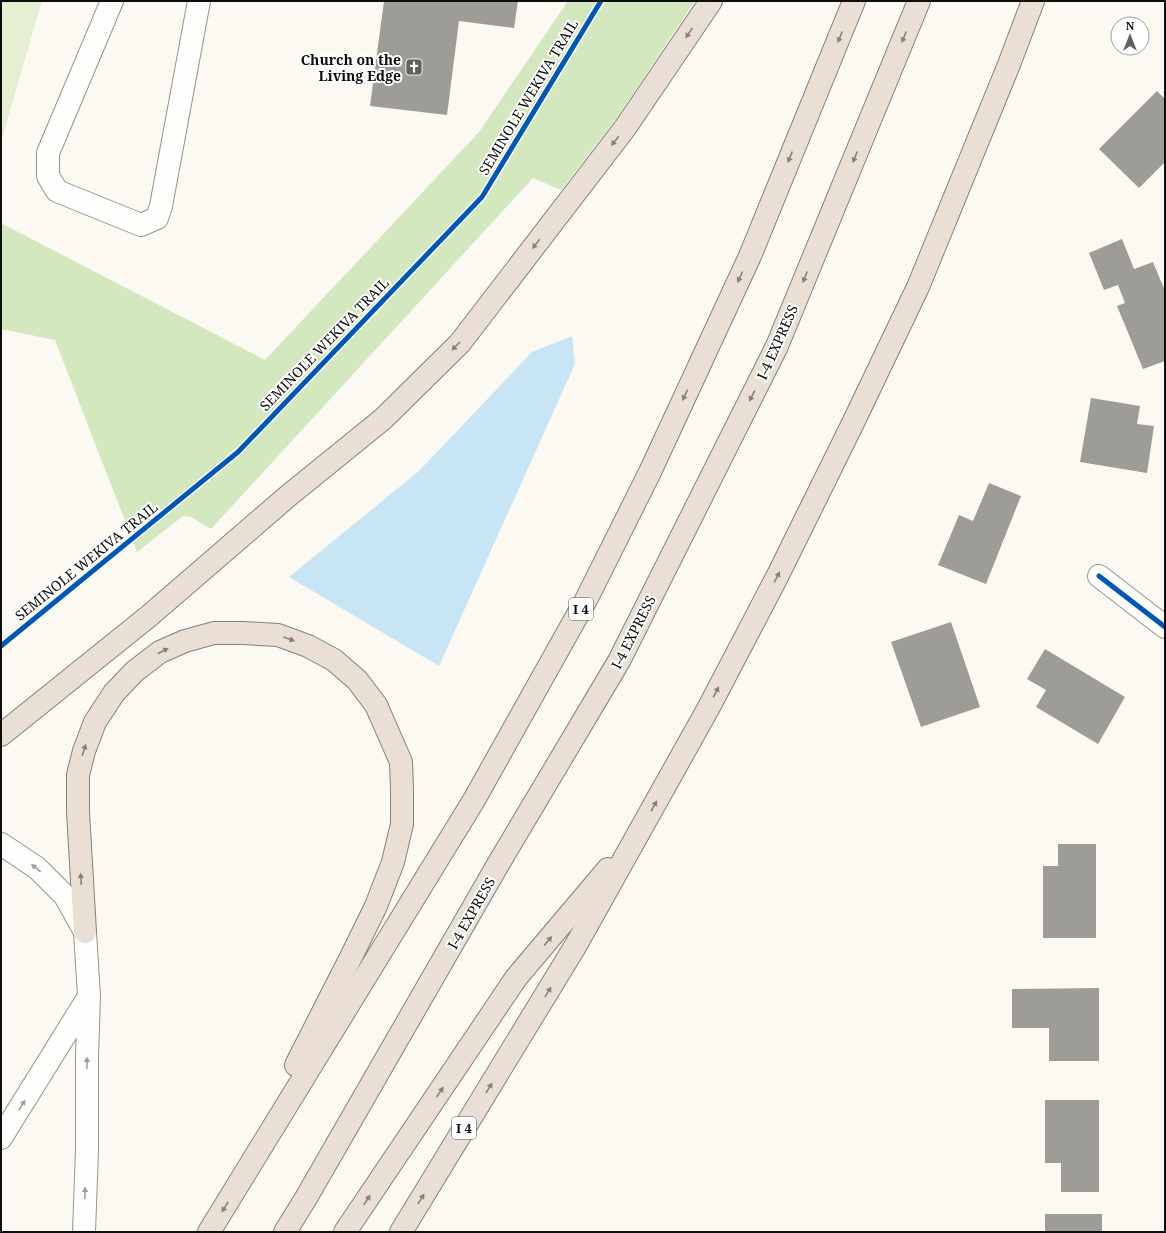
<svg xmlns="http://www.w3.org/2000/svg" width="1166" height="1233" font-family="'Noto Serif',serif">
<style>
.green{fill:#e4f0d1}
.forest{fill:#d4e8bf}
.water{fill:#c8e5f5}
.building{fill:#9e9c97}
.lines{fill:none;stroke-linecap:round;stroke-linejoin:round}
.minor-casing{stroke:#949390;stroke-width:24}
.highway-casing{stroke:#81817d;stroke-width:24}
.minor{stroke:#fefefd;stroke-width:22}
.highway{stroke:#e9dfd5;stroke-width:22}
.cycleway-casing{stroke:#fff;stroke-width:8}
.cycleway{stroke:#0057b8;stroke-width:5}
.oneway{fill:#86807b}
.oneway2{fill:#9e9e9d}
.labels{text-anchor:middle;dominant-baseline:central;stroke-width:4;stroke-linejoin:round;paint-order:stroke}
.shield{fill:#fff;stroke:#565656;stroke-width:1}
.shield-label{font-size:13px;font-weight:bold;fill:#0d0d0d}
.poi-label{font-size:14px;font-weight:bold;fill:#0d0d0d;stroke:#fff;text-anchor:end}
.street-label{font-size:14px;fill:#0d0d0d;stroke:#fff}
</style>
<rect width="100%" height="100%" fill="#fbf9f1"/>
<!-- green -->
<polygon class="green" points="1,1 42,1 1,141"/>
<!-- forest -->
<polygon class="forest" points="568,1 695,1 616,119 561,190 533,178 211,529 191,517 183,516 137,552 55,340 1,329 1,223 265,360 479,132"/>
<!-- water -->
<polygon class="water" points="572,336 575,364 439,666 289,577 419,471 532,352"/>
<!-- building -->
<g class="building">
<polygon points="384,1 518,1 514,28 459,21 447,115 370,106"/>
<polygon points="1157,91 1165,99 1165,162 1139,188 1099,149"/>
<polygon points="1122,239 1134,269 1153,262 1165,291 1165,361 1143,369 1117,306 1125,303 1118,285 1104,290 1089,253"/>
<polygon points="1091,398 1140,406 1137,424 1154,426 1147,473 1080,462"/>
<polygon points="989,483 1021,496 986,584 938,565 959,515 973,521"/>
<polygon points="951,622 980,707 921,727 891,642"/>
<polygon points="1045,649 1125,697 1098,744 1036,707 1046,690 1027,679"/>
<polygon points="1058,844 1096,844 1096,938 1043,938 1043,866 1058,866"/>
<polygon points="1099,988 1099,1061 1049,1061 1049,1028 1012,1028 1012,989"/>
<polygon points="1045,1100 1099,1100 1099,1192 1061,1192 1061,1163 1045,1163"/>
<rect x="1045" y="1214" width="57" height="18"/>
</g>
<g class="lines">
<!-- minor casing -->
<g class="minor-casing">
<g id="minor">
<polyline points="112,1 48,153 48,176 57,191 141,225 157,218 161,206 199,1"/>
<polyline points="1099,576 1165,627"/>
<polyline points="1,844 37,868 65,896 85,932 89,996 87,1057 87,1150 84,1232"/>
<polyline points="1,1138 88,998"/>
</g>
</g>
<!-- highway casing -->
<g class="highway-casing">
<g id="highway">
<polyline points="1,735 149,616 288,496 383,419 460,343 625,128 711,1"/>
<polyline points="85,932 78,812 78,775 84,751 95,722 114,693 135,671 160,652 185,641 214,633 243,633 278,635 308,646 334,660 357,680 376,705 401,762 402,788 402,824 393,862 376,906 352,955 296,1065"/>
<polyline points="209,1232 474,800 587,598 650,472 750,256 854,1"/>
<polyline points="285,1232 306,1198 500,861 619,661 777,346 919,1"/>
<polyline points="345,1232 516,978 608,869"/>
<polyline points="401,1232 576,945 709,707 777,577 853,423 918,287 1008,67 1033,1"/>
</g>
</g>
<!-- minor -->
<use href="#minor" class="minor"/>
<!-- highway -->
<use href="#highway" class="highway"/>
<!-- cycleway casing -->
<g class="cycleway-casing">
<g id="cycleway">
<polyline points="1099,576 1165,627"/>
<polyline points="1,646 238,452 482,197 601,1"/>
</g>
</g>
<!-- cycleway -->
<use href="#cycleway" class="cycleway"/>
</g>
<!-- one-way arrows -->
<defs><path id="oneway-solid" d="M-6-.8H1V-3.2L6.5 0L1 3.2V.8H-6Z"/></defs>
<g class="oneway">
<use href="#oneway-solid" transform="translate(689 33) rotate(124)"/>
<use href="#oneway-solid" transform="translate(840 37) rotate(112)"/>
<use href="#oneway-solid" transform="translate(904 37) rotate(112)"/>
<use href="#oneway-solid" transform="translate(615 141) rotate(128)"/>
<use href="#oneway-solid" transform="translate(790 157) rotate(112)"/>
<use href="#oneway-solid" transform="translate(855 157) rotate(112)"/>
<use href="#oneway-solid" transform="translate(536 244) rotate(128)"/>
<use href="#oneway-solid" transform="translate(740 277) rotate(115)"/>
<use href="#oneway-solid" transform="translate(805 277) rotate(112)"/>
<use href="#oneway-solid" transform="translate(456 346) rotate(134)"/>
<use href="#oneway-solid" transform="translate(685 395) rotate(115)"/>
<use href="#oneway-solid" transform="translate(752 396) rotate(117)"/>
<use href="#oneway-solid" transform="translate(777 577) rotate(-63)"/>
<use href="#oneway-solid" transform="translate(289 639) rotate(20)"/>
<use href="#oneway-solid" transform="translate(163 651) rotate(-28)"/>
<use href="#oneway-solid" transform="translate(716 692) rotate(-62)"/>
<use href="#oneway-solid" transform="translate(84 750) rotate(-72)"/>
<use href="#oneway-solid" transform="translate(654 806) rotate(-61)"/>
<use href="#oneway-solid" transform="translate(81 879) rotate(-94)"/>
<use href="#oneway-solid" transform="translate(548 941) rotate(-50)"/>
<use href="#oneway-solid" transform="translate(548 992) rotate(-59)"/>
<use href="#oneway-solid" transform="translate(489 1088) rotate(-58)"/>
<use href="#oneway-solid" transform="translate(440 1092) rotate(-56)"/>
<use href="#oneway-solid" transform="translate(421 1199) rotate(-59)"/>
<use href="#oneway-solid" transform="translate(367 1200) rotate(-56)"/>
<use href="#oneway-solid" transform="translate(225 1207) rotate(122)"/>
</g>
<g class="oneway2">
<use href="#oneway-solid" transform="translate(36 868) rotate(-141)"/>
<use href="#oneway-solid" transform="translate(87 1063) rotate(-90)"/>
<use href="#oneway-solid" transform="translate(22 1105) rotate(-58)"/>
<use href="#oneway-solid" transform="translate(85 1193) rotate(-88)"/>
</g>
<!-- icons -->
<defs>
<g id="church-square" transform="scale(0.9)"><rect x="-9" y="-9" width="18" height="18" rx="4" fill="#60605d" stroke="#fff"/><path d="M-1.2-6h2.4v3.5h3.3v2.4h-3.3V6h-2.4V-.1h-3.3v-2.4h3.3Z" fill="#fff"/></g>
</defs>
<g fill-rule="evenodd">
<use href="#church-square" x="414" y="67"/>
</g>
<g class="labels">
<!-- shield labels -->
<g class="shield">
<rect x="569" y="598" width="24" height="22" rx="3"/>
<rect x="452" y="1117" width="24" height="22" rx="3"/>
</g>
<g class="shield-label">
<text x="581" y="609">I 4</text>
<text x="464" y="1128">I 4</text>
</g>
<!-- poi labels -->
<g class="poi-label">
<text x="401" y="59">Church on the<tspan x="401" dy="16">Living Edge</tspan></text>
</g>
<!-- street labels -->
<g class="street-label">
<text transform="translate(528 97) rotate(-59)">SEMINOLE WEKIVA TRAIL</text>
<text transform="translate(777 342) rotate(-66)">I-4 EXPRESS</text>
<text transform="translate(324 344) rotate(-46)">SEMINOLE WEKIVA TRAIL</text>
<text transform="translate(86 561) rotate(-39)">SEMINOLE WEKIVA TRAIL</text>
<text transform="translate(633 632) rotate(-63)">I-4 EXPRESS</text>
<text transform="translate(471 913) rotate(-60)">I-4 EXPRESS</text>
</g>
</g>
<!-- border -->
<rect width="1166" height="1233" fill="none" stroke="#0d0d0d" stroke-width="4"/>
<!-- north arrow -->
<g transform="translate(1130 36)"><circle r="19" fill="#ffffff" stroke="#9e9e9e"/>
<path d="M0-3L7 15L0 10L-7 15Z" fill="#60605d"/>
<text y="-6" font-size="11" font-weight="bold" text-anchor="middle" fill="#0d0d0d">N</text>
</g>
</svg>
